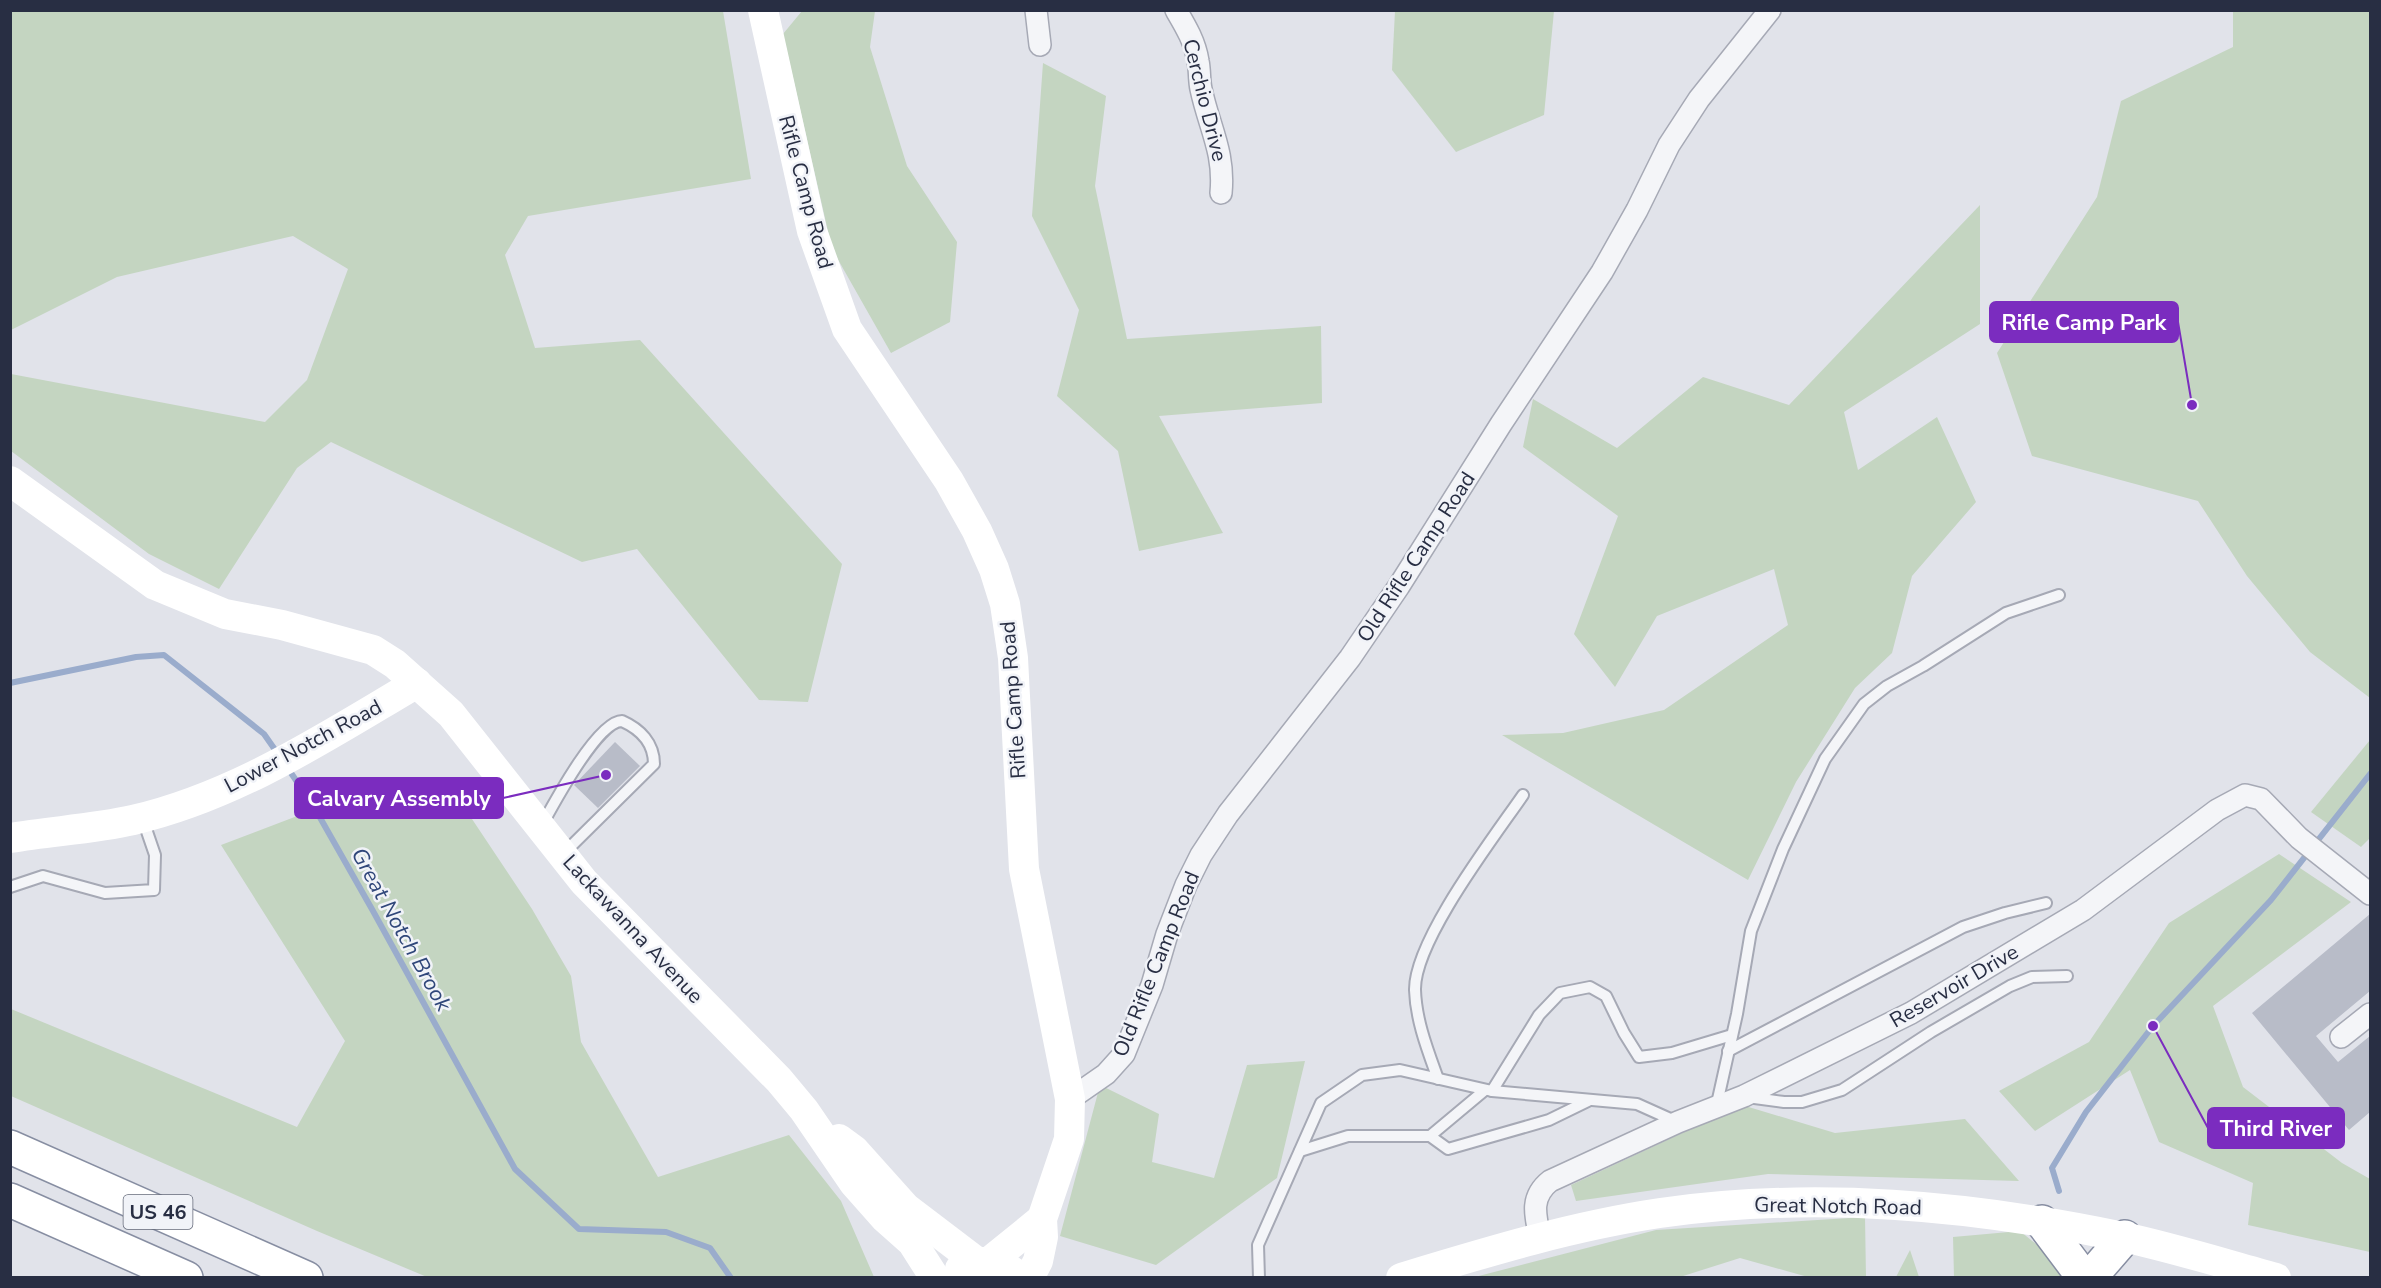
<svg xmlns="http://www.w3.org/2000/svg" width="2381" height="1288" viewBox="0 0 2381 1288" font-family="'Nunito Sans',sans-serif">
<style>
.green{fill:#c4d5c1}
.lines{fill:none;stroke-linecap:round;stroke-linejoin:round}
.stream{stroke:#9aaccc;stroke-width:6}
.building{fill:#b8bcc8}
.lane-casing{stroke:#a6a9b5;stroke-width:14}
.street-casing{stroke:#a6a9b5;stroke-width:24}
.highway-casing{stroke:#878ea2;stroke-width:36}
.lane{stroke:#f4f5f8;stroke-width:10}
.street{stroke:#f4f5f8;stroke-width:21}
.secondary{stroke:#fff;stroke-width:30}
.highway{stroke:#fff;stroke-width:33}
.labels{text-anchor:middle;stroke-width:5;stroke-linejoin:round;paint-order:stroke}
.shield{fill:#f1f3f8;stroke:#646979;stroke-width:1.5}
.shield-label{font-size:20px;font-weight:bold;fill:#282e43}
.street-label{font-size:21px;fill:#282e43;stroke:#f1f3f8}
.water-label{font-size:22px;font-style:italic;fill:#30477a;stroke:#f1f3f8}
.leader{fill:none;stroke:#7b2cbf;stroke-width:2}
.callout-dot{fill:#7b2cbf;stroke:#f1f3f8;stroke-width:2}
.callout{fill:#7b2cbf;stroke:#7b2cbf;stroke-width:2}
.callout-label{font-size:22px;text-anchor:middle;font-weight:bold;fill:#fff}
</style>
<rect width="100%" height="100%" fill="#e1e3ea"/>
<g class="green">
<polygon points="11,10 723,11 751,179 528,216 505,255 535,348 640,340 842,564 808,702 759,700 637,549 582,562 331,442 297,468 219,589 149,554 11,451 11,374 265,422 307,380 348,269 293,236 117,277 11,330"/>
<polygon points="802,11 875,11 870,47 907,166 957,242 950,322 891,353 832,249 783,34"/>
<polygon points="1395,11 1554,11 1544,115 1456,152 1392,70"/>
<polygon points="2233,11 2370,11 2370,698 2310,652 2247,576 2198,501 2032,456 1997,353 2097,197 2121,101 2233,47"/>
<polygon points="1043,63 1106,96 1095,186 1127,339 1321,326 1322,403 1159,416 1223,533 1139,551 1118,451 1057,396 1079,310 1032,216"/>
<polygon points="1980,205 1980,324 1844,412 1858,470 1937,417 1976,502 1912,576 1892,653 1855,688 1796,782 1748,880 1502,735 1563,733 1664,710 1788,625 1774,569 1657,616 1615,687 1574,634 1618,516 1523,447 1533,399 1617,448 1703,377 1789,405"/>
<polygon points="2370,740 2370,838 2361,847 2311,812"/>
<polygon points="381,784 470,816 532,909 571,976 581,1042 658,1177 789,1135 841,1201 874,1277 427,1277 317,1231 11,1096 11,1009 297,1127 345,1041 221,845"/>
<polygon points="2279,854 2351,902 2213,1006 2243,1087 2342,1163 2370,1179 2370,1252 2248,1225 2253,1183 2159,1142 2130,1070 2035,1131 1999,1091 2089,1042 2169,923"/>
<polygon points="1305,1061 1277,1178 1156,1265 1060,1236 1100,1085 1159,1114 1152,1162 1214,1178 1247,1065"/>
<polygon points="1742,1105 1835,1133 1965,1119 2019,1181 1768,1174 1576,1201 1571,1185"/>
<polygon points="1865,1217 1866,1277 1808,1277 1740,1258 1680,1277 1471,1278 1656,1230"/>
<polygon points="2020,1231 2063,1266 2063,1277 1954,1277 1953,1237"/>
<polygon points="1910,1250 1919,1277 1896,1277"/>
</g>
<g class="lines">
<g class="stream">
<polyline points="10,683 136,657 164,655 264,734 278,754"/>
<polyline points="287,767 314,807 373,911 515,1169 579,1229 666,1232 710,1248 731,1278"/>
<polyline points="2059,1191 2052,1168 2086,1112 2153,1026 2271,900 2370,774"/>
</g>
</g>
<g class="building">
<polygon points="615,742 640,766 598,808 574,785"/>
<polygon points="2370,914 2370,991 2316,1036 2338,1062 2370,1036 2370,1112 2349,1130 2252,1013"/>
</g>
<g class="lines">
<g class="lane-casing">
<g id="lane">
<path d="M 542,825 C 554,803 598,721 622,721 C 640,729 654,743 654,764 L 563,854"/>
<polyline points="10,887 43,876 105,893 154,890 155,855 143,820"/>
<polyline points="1728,1051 1963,927 2005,913 2046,903"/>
<path d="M 1438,1079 C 1428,1051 1416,1021 1415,990 C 1414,941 1494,837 1523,795"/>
<polyline points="1492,1091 1539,1015 1560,993 1590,987 1606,996 1624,1033 1639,1057 1672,1053 1732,1035"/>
<polyline points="1747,1097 1784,1102 1802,1102 1842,1090 1931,1032 2010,986 2032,977 2067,976"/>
<polyline points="1716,1108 1737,1014 1751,931 1783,849 1825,759 1864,704 1887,686 1923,666 2006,613 2059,595"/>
<polyline points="1430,1136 1485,1090"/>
<polyline points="1300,1151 1348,1136 1430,1136 1448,1149 1549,1120 1588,1101"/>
<polyline points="1259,1278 1258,1245 1321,1103 1362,1075 1400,1070 1492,1091 1637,1104 1677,1122"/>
</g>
</g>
<g class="street-casing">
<g id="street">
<polyline points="1036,10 1040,45"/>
<path d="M 1176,10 C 1186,27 1195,42 1198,61 C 1200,70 1199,80 1201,89 C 1209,127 1225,152 1221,193"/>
<polyline points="2341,1037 2370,1014"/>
<polyline points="1070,1099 1106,1074 1124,1054 1152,985 1167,934 1186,885 1201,855 1228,814 1350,658 1399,586 1501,424 1602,272 1637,210 1669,145 1699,99 1770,10"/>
<path d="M 1540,1237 C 1535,1215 1530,1197 1550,1181 L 1678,1122 L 1744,1096 L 1911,1013 L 2083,910 L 2217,810 L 2245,795 L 2261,799 L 2299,838 L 2370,894"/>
</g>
</g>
<g class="highway-casing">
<g id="highway">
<polyline points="10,1147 306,1278"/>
<polyline points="10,1200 186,1278"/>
<polyline points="2042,1222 2084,1278"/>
<polyline points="2094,1278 2099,1267 2125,1237"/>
</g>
</g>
<use href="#lane" class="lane"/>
<use href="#street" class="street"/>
<g class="secondary">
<polyline points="763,10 812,231 847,329 949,481 977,531 994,569 1005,604 1013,658 1024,869 1070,1099 1069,1139 1042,1219 1043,1237 1038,1261 1029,1278"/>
<polyline points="10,481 155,585 225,614 282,625 373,650 395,664 451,714 584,882 779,1080 804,1110 854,1183 885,1218 912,1242 935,1278"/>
<path d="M 10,838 C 51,831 93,829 133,820 C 237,796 327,736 417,683"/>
<polyline points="839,1139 854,1150 906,1208 977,1262"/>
<polyline points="989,1262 1042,1219"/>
<path d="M 960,1269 C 979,1257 1004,1261 1020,1278"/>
<path d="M 1401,1278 C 1487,1252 1572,1226 1660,1213 C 1815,1191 1970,1205 2123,1237 C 2174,1248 2225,1264 2276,1278"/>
</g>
<use href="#highway" class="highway"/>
</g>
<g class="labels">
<rect class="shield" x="123.5" y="1195" width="69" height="34" rx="4.5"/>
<g class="shield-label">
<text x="158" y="1219">US 46</text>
</g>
<g class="street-label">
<text transform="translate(1205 100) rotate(76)" y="7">Cerchio Drive</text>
<text transform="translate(806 192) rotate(75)" y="7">Rifle Camp Road</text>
<text transform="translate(1416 557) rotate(-57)" y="7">Old Rifle Camp Road</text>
<text transform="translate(1013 700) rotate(-94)" y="7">Rifle Camp Road</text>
<text transform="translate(303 746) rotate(-28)" y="7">Lower Notch Road</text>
<text transform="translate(633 929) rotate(47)" y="7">Lackawanna Avenue</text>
<text transform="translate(1156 964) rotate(-68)" y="7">Old Rifle Camp Road</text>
<text transform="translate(1954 986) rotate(-30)" y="7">Reservoir Drive</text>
<text transform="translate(1838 1206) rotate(1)" y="7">Great Notch Road</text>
</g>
<g class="water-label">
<text transform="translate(402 929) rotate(61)" y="8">Great Notch Brook</text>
</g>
</g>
<path class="leader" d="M2192 405L2178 322M606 775L503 798M2153 1026L2208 1128"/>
<g class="callout-dot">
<circle cx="2192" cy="405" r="6"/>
<circle cx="606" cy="775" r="6"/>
<circle cx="2153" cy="1026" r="6"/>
</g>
<g class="callout">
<rect x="1990" y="302" width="188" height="40" rx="6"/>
<rect x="295" y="778" width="208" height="40" rx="6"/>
<rect x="2208" y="1108" width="136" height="40" rx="6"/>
</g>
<g class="callout-label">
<text x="2084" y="330">Rifle Camp Park</text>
<text x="399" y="806">Calvary Assembly</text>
<text x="2276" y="1136">Third River</text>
</g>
<rect width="2381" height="1288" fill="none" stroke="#282e43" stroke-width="24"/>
</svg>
